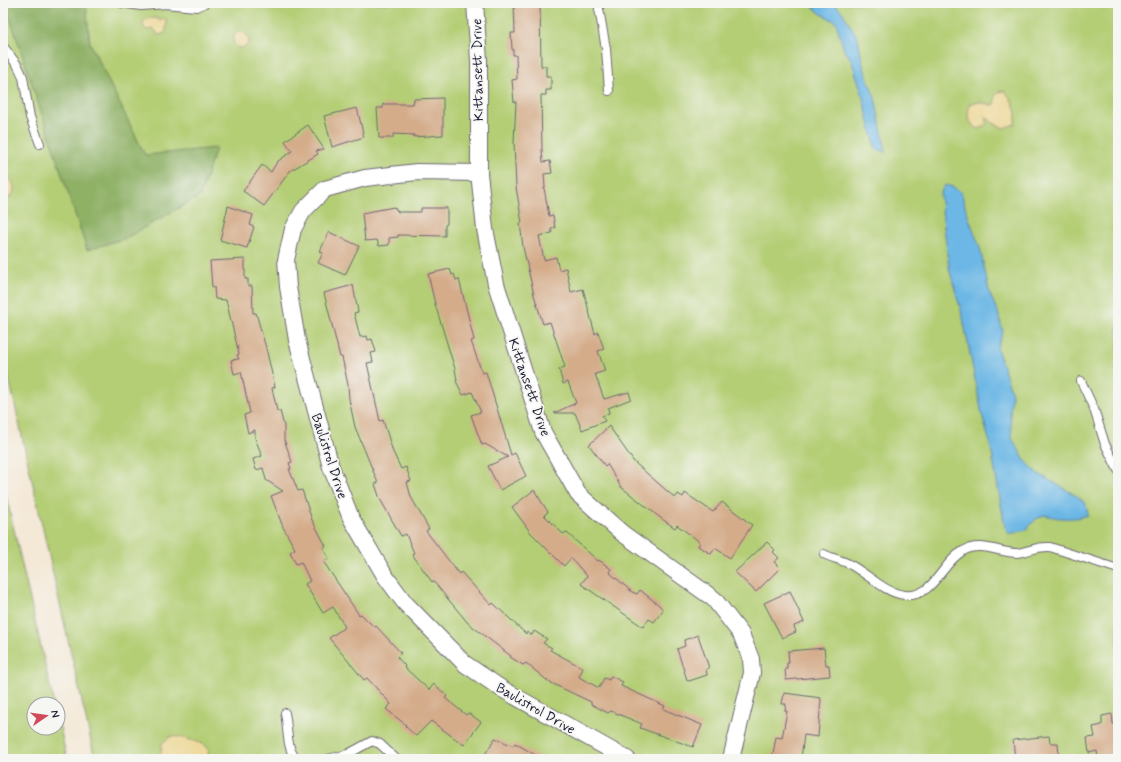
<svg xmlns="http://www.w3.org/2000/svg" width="1121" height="762" viewBox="0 0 1121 762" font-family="Mynerve,sans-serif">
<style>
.green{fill:#b4ce74;stroke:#6b7858}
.forest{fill:#8fb166;stroke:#586a50}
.sand{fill:#eeda9e;stroke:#887e6c}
.water{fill:#6cb7e5;stroke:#476c90}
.building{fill:#d4ac8a}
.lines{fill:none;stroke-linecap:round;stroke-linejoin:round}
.lane-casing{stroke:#6c6771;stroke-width:10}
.street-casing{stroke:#6c6771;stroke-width:18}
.lane{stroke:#fff;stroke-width:8}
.street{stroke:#fff;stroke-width:16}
.labels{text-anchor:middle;stroke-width:3.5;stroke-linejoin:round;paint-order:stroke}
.street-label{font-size:14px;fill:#22223b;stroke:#f6f6f2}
</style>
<rect width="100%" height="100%" fill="#f6f6f2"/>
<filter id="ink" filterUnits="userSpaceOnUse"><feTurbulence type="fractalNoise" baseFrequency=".025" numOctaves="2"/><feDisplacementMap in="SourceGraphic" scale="8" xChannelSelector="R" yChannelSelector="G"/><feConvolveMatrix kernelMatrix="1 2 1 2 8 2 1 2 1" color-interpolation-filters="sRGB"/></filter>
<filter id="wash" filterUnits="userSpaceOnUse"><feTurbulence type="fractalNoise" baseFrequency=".012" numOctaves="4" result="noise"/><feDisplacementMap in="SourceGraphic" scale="16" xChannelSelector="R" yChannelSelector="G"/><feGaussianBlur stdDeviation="0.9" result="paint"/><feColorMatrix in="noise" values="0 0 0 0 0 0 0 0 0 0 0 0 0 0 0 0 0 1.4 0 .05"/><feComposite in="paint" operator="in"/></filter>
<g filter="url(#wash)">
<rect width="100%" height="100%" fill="#f4e8d6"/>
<g class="green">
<polygon points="3,3 1118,3 1118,759 95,759 3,352"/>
<polygon points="3,482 54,704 34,704 34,728 58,728 58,719 67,759 3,759"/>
</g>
<polygon class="forest" points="5,3 86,3 90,43 145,155 216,148 200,196 126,238 87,250"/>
<g class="sand">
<polygon points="156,18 161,21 163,18 167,20 166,31 164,34 158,35 154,29 147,30 143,26 143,22 146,19"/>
<circle cx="241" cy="40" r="8"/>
<path d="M 1001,91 L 1004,91 C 1012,97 1019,114 1015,124 L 1004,128 L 993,123 L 985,116 L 987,124 L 980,129 C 969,127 966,113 970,103 L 979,102 L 992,105 L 994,104 L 996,94 Z"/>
<path d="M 3,173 C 12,179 18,187 11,197 L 3,196 Z"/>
<path d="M 171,736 C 178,736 203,742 207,747 C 210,751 207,755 209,759 L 160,759 L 162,743 Z"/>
</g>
<g class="water">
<polygon points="809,3 833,3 841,10 858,38 863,65 875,98 886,152 876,149 861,90 851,59 844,50 836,22 820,13"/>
<path d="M 945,185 L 953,187 L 961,192 L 967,213 L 980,248 L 990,295 L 998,312 L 1003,332 L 997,348 L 1012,394 L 1010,413 L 1012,438 L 1024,459 L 1037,473 L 1077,496 L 1086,504 L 1088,515 C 1072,520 1061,519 1044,515 L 1036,519 L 1026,530 L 1009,534 L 1005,527 L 990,443 L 982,415 L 963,318 L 949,268 L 940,194 Z"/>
</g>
<g id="blocks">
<g class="building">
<polygon points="514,3 540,3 541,66 546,66 546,76 551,76 551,90 546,90 546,95 541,95 542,150 543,162 550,161 552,173 544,174 545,188 544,188 549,216 553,215 555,228 551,229 552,233 539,236 544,260 556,257 559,270 566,268 571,292 583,289 595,334 598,332 604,349 598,351 605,371 595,374 604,399 629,392 631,399 608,408 609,413 602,416 605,421 582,430 575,413 554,413 576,403 568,382 563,384 559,369 565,367 550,322 543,324 534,295 523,247 520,223 522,223 516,187 514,142 516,102 514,102 512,80 517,79 516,55 513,55 513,49 512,49 511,33 515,33"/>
<polygon points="443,98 443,135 414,137 414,135 393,134 393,138 379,138 377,108 383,108 383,104 413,104 414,99"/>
<polygon points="357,108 364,137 332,147 324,116"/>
<polygon points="308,125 324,149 316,151 318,154 290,171 264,206 243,191 262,165 271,172 277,162 292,151 285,141"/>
<polygon points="228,206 253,215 250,225 254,227 247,248 220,240"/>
<polygon points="394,207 398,212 421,212 421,208 447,208 447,224 445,225 445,236 398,235 398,237 389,238 389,245 379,246 377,240 365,241 362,213"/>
<polygon points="329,232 359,246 345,275 318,263 323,253 320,251"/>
<polygon points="245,259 245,279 248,279 248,286 252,286 253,313 256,313 266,348 275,387 272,388 277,411 280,411 284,426 284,439 292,462 289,463 291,469 289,469 298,491 302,490 312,520 326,546 323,547 329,559 323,561 359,615 361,614 374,627 376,626 401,653 397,657 405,666 404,667 429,690 434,684 447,696 445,698 466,715 468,713 481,722 464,745 431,721 416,736 405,726 406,725 386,709 391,704 367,678 364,680 329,638 345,627 333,607 323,613 305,584 310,581 301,562 296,564 290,552 295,549 283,527 271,496 283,491 266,480 263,468 256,470 253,459 262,456 255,438 255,430 248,433 244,415 250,413 241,372 234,374 231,360 239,359 237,355 239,354 226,300 215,299 214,287 212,287 210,261"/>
<polygon points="450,269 452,275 454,274 456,280 459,279 474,340 471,341 482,373 486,372 511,455 515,453 526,476 500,490 488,466 508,457 485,444 482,445 471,415 481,412 472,392 463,395 456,381 457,380 455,369 435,304 428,274"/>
<polygon points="353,285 358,312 354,313 360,337 367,336 368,340 372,339 376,352 371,353 373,362 367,363 380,421 383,420 393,452 401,469 406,467 411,481 407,482 411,497 429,529 426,531 459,574 461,572 491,605 493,603 526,634 527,632 532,635 534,631 547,639 543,643 552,648 550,650 583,668 579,677 599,688 604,678 609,680 611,676 623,682 621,686 665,706 663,709 702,725 693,747 640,728 642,724 611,711 608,713 591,704 591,702 549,682 526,663 523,665 510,657 511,656 468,623 433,581 432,582 412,554 414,553 406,534 401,536 380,499 375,484 378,483 355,427 349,399 348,385 342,357 340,357 324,293"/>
<polygon points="609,426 634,462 675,498 678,494 683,497 685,493 713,512 722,502 752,525 730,558 715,548 711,554 698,546 700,542 677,525 675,528 662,519 621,487 607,464 605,466 589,445"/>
<polygon points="534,490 548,512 544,515 563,534 566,532 598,561 599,560 611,569 609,572 632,592 637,594 640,590 659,605 663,610 654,622 649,619 643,627 581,584 587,576 571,558 564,566 531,533 512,507"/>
<polygon points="767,542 775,550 773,552 779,558 774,562 780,568 756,592 735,572"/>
<polygon points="790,591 804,622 794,626 796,632 782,638 764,603"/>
<polygon points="698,635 709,668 706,669 707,675 689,681 687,680 677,649 685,646 684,640"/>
<polygon points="824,648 826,665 829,665 830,676 786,680 785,669 787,669 787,663 789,663 788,651"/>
<polygon points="784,693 821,698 818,737 804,735 801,759 772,759 776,737 782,738 787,711 785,711 786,704 782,704"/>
<polygon points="1112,714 1113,724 1118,723 1117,759 1098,759 1097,751 1089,753 1087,738 1095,737 1093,727 1102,725 1102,716"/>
<polygon points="1049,736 1050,743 1058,743 1059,758 1015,759 1013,740"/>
<polygon points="495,738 513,746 515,743 542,759 482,759"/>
</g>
</g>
</g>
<g filter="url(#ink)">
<use href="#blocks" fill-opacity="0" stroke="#6c6771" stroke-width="1"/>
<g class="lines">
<g class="lane-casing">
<g id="lane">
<polyline points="121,3 141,6 165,4 196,7 205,3"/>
<polyline points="598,3 606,49 609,91"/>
<polyline points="3,46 18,66 23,77 30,117 40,144"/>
<polyline points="1081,381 1094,409 1105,444 1118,470"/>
<path d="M 824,554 C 831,558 839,559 847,563 C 866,572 884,593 905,595 C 934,598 941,563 963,551 C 980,541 1000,553 1017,553 C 1029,552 1034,546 1050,547 L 1118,569"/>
<path d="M 285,713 C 288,726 286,751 297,759"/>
<polyline points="328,759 348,754 372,741 380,744 396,759"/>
</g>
</g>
<g class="street-casing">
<g id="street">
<polyline points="475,3 479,61 479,173 485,229 496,284 543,432 578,494 622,533 714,599 741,634 751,659 752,673 731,759"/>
<polyline points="479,173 417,172 365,178 325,189 303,211 293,229 286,260 288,287 297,340 331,467 351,518 385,576 405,603 465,664 502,689 627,759"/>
</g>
</g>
<use href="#lane" class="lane"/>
<use href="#street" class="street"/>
</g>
</g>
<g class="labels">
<g class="street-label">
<text transform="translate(477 70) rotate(-91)" y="5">Kittansett Drive</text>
<text transform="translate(530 387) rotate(71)" y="5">Kittansett Drive</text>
<text transform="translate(330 456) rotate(72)" y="5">Baulistrol Drive</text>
<text transform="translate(536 708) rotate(30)" y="5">Baulistrol Drive</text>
</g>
</g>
<rect width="1121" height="762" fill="none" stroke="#f6f6f2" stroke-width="16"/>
<g transform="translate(46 716) rotate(77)"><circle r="19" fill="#f6f6f2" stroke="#a1a1a9"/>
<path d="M0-3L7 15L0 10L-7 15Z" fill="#d1495b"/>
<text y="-6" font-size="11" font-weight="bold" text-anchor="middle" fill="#22223b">N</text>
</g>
</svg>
